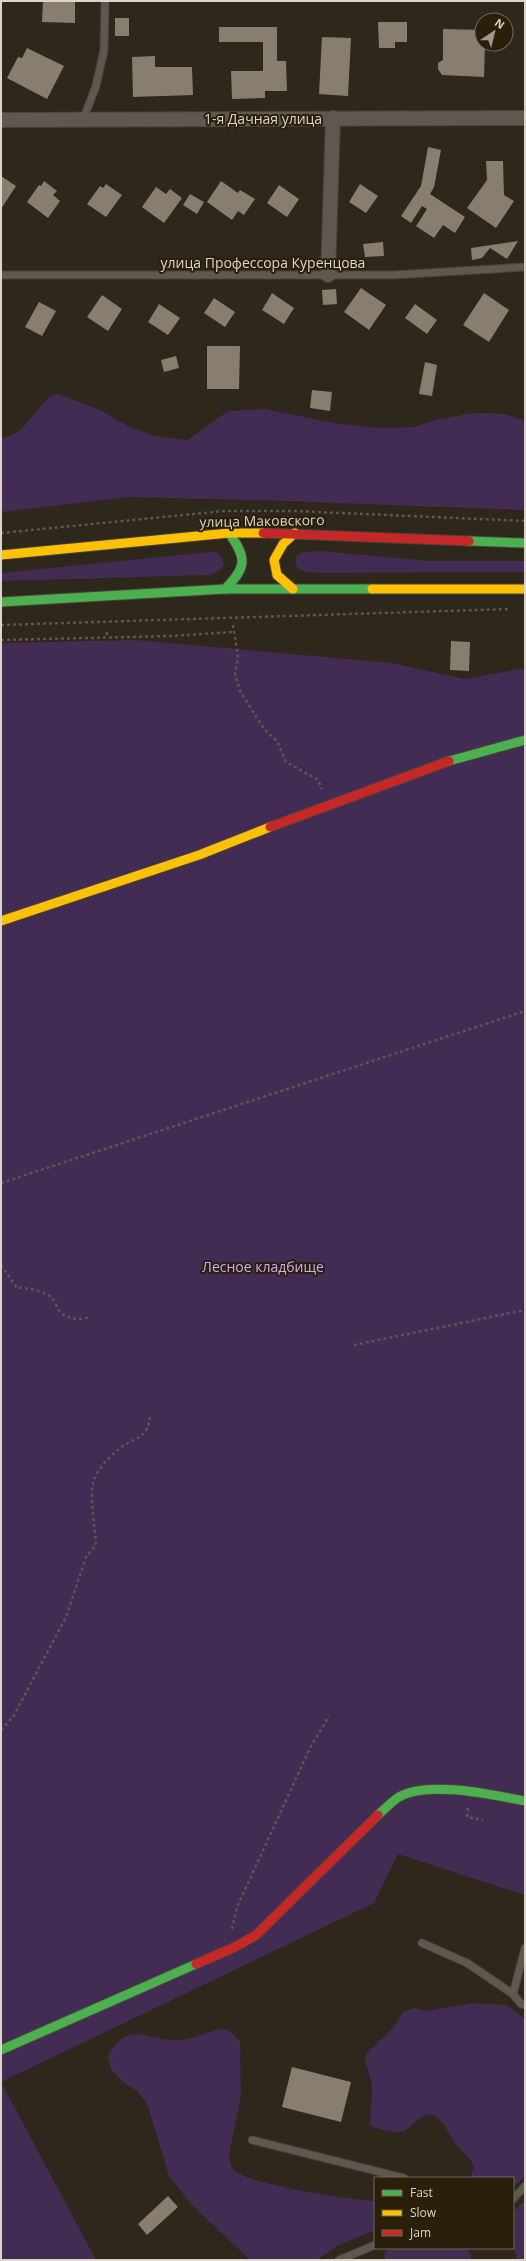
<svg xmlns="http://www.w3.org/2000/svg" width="526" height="2261" viewBox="0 0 526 2261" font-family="'Open Sans',sans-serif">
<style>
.green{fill:#422c53}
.building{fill:#877e6d}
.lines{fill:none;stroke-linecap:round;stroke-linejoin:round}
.lane-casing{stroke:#49433a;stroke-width:9}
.street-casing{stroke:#49433a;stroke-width:16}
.fast-casing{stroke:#49433a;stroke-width:11}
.slow-casing{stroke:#49433a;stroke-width:11}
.jam-casing{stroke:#49433a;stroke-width:11}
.path{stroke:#5b574f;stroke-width:2.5;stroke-dasharray:3 3;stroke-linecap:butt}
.lane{stroke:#5e5950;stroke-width:7}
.street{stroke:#5e5950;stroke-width:14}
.fast{stroke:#4caf50;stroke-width:9}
.slow{stroke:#ffc107;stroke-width:9}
.jam{stroke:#c62828;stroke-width:9}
.labels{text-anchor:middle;stroke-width:4;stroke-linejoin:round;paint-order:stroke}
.street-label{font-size:14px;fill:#dcd5c9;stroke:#2a1f0b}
.park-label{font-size:14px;fill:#d2acfb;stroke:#2a1f0b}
</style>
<rect width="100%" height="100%" fill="#2d271c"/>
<g class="green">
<path d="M 58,394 L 100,410 L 126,425 L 154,436 L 188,440 L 228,411 L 265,409 L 334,423 L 378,428 L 414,427 L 436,420 L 473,413 L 505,414 L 525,421 L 525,510 L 259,500 L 130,497 L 1,512 L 1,438 C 30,436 33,401 58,394 Z"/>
<path d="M 319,551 L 430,561 L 525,561 L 525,572 L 319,573 C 306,572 292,572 296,556 L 302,552 Z"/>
<path d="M 210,552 C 220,552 222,556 224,566 L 215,573 L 208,575 L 1,581 L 1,573 Z"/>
<polygon points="135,640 392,663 464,679 525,668 525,1895 398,1854 374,1903 1,2082 96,2260 1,2260 1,643"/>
<path d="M 471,2003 L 507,2005 L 525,2019 L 525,2177 L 513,2188 L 513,2178 L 470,2178 L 474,2167 C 470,2156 462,2153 455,2143 C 450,2136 445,2124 438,2118 C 426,2107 413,2127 403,2131 C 395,2134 377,2129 370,2125 L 372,2085 L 365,2060 L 367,2053 L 394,2027 L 404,2011 L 414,2008 L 427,2011 Z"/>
<path d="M 219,2029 L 229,2030 L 240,2042 L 241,2096 L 229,2154 C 230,2160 230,2167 235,2171 C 252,2185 350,2199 375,2201 L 375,2230 L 337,2246 L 317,2260 L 250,2260 L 192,2205 L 169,2176 L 147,2103 L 137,2091 L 123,2082 L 111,2069 L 108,2056 C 130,2018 146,2041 177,2040 C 190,2040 206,2033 219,2029 Z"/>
<path d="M 525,2201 L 525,2260 L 517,2260 C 515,2247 508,2226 514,2212 C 516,2208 521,2204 525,2201 Z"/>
<polygon points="388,2248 468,2248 472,2260 385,2260 384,2254"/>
</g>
<g class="building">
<polygon points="43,1 75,1 75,23 42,22"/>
<rect x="115" y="18" width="14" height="18"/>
<polygon points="378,22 407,22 407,42 395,42 395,48 379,48"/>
<polygon points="219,27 277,27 277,61 286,61 287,91 265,91 265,98 232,99 231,71 263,71 263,42 219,42"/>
<polygon points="443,29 482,30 482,44 485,44 484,77 442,75 438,69 438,63 443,60"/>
<polygon points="322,37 351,38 348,96 319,94"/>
<polygon points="27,48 64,66 47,99 7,78 18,57 22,58"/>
<polygon points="155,56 155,67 192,67 193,95 133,97 132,57"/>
<polygon points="428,147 441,150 434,187 430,194 465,217 455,233 443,225 434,238 416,226 427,209 422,206 411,223 401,216 421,186"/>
<polygon points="486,161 503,161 504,195 514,201 496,228 467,208 487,180"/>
<polygon points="1,176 16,186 1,209"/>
<polygon points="44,181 57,191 53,195 60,201 48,218 27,202 39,185 41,186"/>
<polygon points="221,181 238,193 240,190 255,199 244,215 238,211 232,220 207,202"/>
<polygon points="106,184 122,195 106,217 87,204 100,186 103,188"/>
<polygon points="360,184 378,196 366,213 349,202"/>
<polygon points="279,185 299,199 287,217 267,203"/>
<polygon points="156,187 166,194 170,189 182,198 164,223 142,207"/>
<polygon points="190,194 204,202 197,214 183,205"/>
<polygon points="518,241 507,259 490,248 482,258 472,260 471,248"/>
<polygon points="383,242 384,256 365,257 363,244"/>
<polygon points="361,288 386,305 369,330 344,312"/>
<polygon points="336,289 337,304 323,305 322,290"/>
<polygon points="272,293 294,308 284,324 262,310"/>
<polygon points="484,293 509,310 489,342 463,325"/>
<polygon points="102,295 122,309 108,331 87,317"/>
<polygon points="214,298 235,312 225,327 204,313"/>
<polygon points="39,302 56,311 42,336 25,327"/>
<polygon points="159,304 180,318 168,335 148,322"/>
<polygon points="415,304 437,320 427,334 405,318"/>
<polygon points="207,346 240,346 239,389 207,389"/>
<polygon points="176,356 179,368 164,372 161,360"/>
<polygon points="425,362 437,365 432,396 419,394"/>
<polygon points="312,390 332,392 330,411 310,408"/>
<polygon points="451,641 470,642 469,671 450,670"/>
<polygon points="292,2067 351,2082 341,2122 282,2107"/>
<polygon points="168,2196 178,2207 147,2235 138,2224"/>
</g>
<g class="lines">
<g class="lane-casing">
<g id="lane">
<polyline points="83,120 96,86 104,50 105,1"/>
<polyline points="1,275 393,275 525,267"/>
<polyline points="422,1943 467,1963 513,1994"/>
<polyline points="525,1948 513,1994 521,2004 525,2005"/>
<polyline points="252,2140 404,2178"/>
<polyline points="513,2199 525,2186"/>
<polyline points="339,2260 375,2245"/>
</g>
</g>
<g class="street-casing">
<g id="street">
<polyline points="1,120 525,118"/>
<polyline points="328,275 333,118"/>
</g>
</g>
<g class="fast-casing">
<g id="fast">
<polyline points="469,541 525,543"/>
<path d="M 225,589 C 247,567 247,558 229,533"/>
<polyline points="1,602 225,589 372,589"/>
<polyline points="449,761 525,740"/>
<path d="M 378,1815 C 384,1810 391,1802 399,1797 C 428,1780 493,1795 525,1801"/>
<polyline points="1,2050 196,1964"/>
</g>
</g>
<g class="slow-casing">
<g id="slow">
<polyline points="1,555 229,533 263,533"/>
<polyline points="293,589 277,575 274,560 283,544 295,533"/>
<polyline points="372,589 525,589"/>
<polyline points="1,921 199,855 270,827"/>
</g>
</g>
<g class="jam-casing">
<g id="jam">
<polyline points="263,533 469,541"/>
<polyline points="270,827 449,761"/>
<polyline points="196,1964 235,1947 256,1935 378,1815"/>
</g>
</g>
<g class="path">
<polyline points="1,533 224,511 295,511 525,521"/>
<polyline points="1,625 509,609"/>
<polyline points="233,625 238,656 235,674 240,691 264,729 277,741 286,762 318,780 322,789"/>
<polyline points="107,632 107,637"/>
<polyline points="1,640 171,636 233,632"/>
<polyline points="1,1183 525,1011"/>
<path d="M 1,1265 L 17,1288 C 26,1287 45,1291 52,1298 C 55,1302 57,1308 60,1312 C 68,1319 80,1321 89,1317"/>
<polyline points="354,1345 525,1310"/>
<path d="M 1,1730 L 13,1717 L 66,1617 L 86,1557 L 96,1545 C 95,1530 90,1496 93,1484 C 95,1470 113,1453 123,1446 C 139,1436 147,1438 150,1417"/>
<polyline points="468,1808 467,1817 483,1820"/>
<polyline points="232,1929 237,1907 310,1748 329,1716"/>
</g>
<use href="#lane" class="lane"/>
<use href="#street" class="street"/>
<use href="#fast" class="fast"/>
<use href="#slow" class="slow"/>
<use href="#jam" class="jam"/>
</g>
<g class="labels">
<g class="street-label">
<text x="263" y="124">1-я Дачная улица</text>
<text x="263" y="268">улица Профессора Куренцова</text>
<text transform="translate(262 521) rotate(-1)" y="5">улица Маковского</text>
</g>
<g class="park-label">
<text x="263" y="1272">Лесное кладбище</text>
</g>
</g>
<rect width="526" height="2261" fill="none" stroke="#dcd5c9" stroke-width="4"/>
<rect x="374" y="2177" width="140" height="72" fill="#2a1f0b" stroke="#716857"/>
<rect x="382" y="2190" width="20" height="6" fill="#4caf50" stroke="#716857"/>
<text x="410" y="2197" font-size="12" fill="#dcd5c9">Fast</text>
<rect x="382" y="2210" width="20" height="6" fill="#ffc107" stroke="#716857"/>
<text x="410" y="2217" font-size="12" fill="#dcd5c9">Slow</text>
<rect x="382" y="2230" width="20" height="6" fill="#c62828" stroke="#716857"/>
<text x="410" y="2237" font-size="12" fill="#dcd5c9">Jam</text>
<g transform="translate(494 32) rotate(35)"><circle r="19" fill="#2a1f0b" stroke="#716857"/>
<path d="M0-3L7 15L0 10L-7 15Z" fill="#9f988c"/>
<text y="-6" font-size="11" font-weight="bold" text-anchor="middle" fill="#dcd5c9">N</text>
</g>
</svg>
